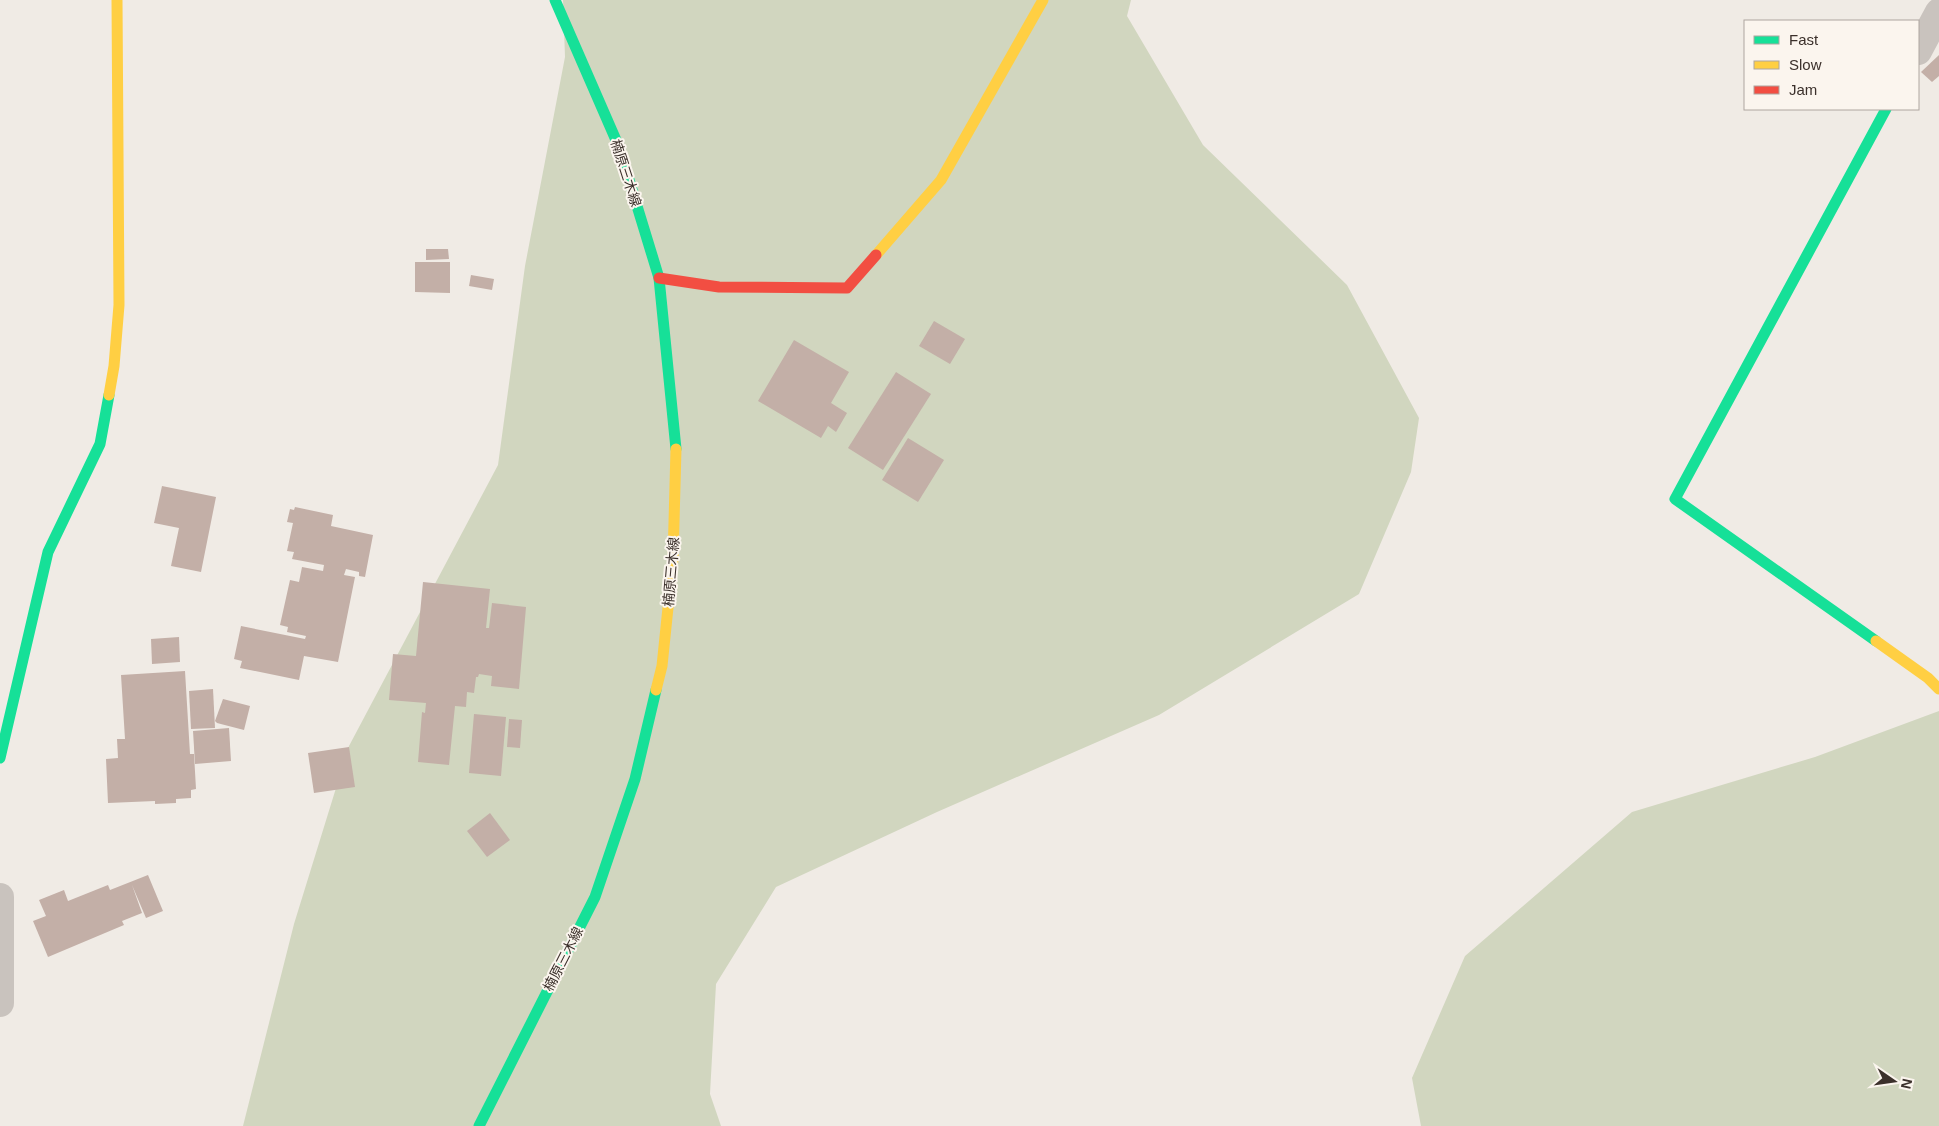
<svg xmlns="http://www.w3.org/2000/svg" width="1939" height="1126" viewBox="0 0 1939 1126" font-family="Arial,'Noto Sans JP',sans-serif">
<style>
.green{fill:#d1d6bf}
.building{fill:#c3afa7}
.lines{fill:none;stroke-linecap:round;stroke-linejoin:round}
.street{stroke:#c9c3be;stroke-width:28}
.fast{stroke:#16e098;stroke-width:11}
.slow{stroke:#ffcf43;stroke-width:11}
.jam{stroke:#f24e42;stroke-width:11}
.labels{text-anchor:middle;stroke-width:4;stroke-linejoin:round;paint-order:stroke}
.street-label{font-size:14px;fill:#3b302b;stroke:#fbf5ee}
</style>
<rect width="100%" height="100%" fill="#f0ebe5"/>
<g class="green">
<polygon points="563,0 1131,0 1127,16 1203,145 1347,285 1419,418 1411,472 1359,594 1159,715 937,812 776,887 716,984 710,1094 721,1126 243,1126 294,924 349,746 498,465 525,266 565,57"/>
<polygon points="1939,711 1939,1126 1421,1126 1412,1078 1465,956 1632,812 1815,757"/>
</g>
<g class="building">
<polygon points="1939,55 1939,76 1932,82 1921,72"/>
<polygon points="426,249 448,249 449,259 426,260"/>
<polygon points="415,262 450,262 450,293 415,292"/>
<polygon points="471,275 494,279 492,290 469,286"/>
<polygon points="934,321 965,339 950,364 919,346"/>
<polygon points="794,340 849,372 831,403 847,413 836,432 828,426 821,438 758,401"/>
<polygon points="896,372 931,394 883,470 848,448"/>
<polygon points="908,438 944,460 918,502 882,480"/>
<polygon points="162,486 216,497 201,572 171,566 179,528 154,523"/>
<polygon points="295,507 333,515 331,526 373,535 365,577 359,576 359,572 346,569 344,575 355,577 338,662 304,656 299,680 240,668 242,661 234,659 241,626 305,639 306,636 287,632 288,627 280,625 290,580 299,582 302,567 323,571 324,565 292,559 294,552 287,551 293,523 287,522 290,509 294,510"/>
<polygon points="423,582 490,589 486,628 489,628 492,603 526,607 519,689 491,686 492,676 479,674 478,677 476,677 474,693 467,692 466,707 455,706 449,765 418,762 422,712 425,713 426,703 389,700 393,654 416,656"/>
<polygon points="179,637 180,662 152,664 151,639"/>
<polygon points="185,671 190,754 194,754 196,789 191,790 191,798 176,799 176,803 155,804 155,801 108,803 106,759 118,758 117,739 125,739 121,675"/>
<polygon points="213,689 215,728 191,729 189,691"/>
<polygon points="223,699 250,706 244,730 217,723 215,721"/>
<polygon points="474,714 506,717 501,776 469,773"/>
<polygon points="509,719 522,720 520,748 507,747"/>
<polygon points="229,728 231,761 195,764 193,731"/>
<polygon points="349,747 355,787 314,793 308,753"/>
<polygon points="490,813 510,840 487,857 467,831"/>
<polygon points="148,875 163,911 146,918 132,885 142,913 122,921 124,925 48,957 33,921 46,916 39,900 64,890 68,901 108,885 110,890"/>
</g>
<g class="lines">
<g class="street">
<polyline points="1918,51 1939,12"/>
<polyline points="0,897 0,1003"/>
</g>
<g class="fast">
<polyline points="555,0 619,147 659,278 676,449"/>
<polyline points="1876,641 1675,499 1886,109"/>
<polyline points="0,758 48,552 100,444 109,395"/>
<polyline points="479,1126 595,897 635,779 656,690"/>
</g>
<g class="slow">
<polyline points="876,255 941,180 1043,0"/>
<polyline points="109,395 114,366 119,305 117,0"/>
<polyline points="1876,641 1928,678 1939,689"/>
<polyline points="656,690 662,666 673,559 676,449"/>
</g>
<polyline class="jam" points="659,278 719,287 847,288 876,255"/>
</g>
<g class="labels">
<g class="street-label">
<text transform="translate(626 173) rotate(72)" y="5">楠原三木線</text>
<text transform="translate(671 572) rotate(-85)" y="5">楠原三木線</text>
<text transform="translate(563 959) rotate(-63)" y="5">楠原三木線</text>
</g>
</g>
<rect x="1744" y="20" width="175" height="90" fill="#fbf5ee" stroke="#aea6a0"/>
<rect x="1754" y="36" width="25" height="8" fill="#16e098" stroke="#aea6a0"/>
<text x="1789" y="45" font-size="15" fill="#3b302b">Fast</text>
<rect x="1754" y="61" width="25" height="8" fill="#ffcf43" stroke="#aea6a0"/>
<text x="1789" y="70" font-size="15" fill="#3b302b">Slow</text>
<rect x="1754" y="86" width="25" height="8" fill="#f24e42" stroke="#aea6a0"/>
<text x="1789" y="95" font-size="15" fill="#3b302b">Jam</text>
<g transform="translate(1894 1081) rotate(103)" stroke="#fbf5ee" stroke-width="4" paint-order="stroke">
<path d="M0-4L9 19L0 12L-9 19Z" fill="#3b302b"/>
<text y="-8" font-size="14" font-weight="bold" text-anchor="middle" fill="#3b302b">N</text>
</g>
</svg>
